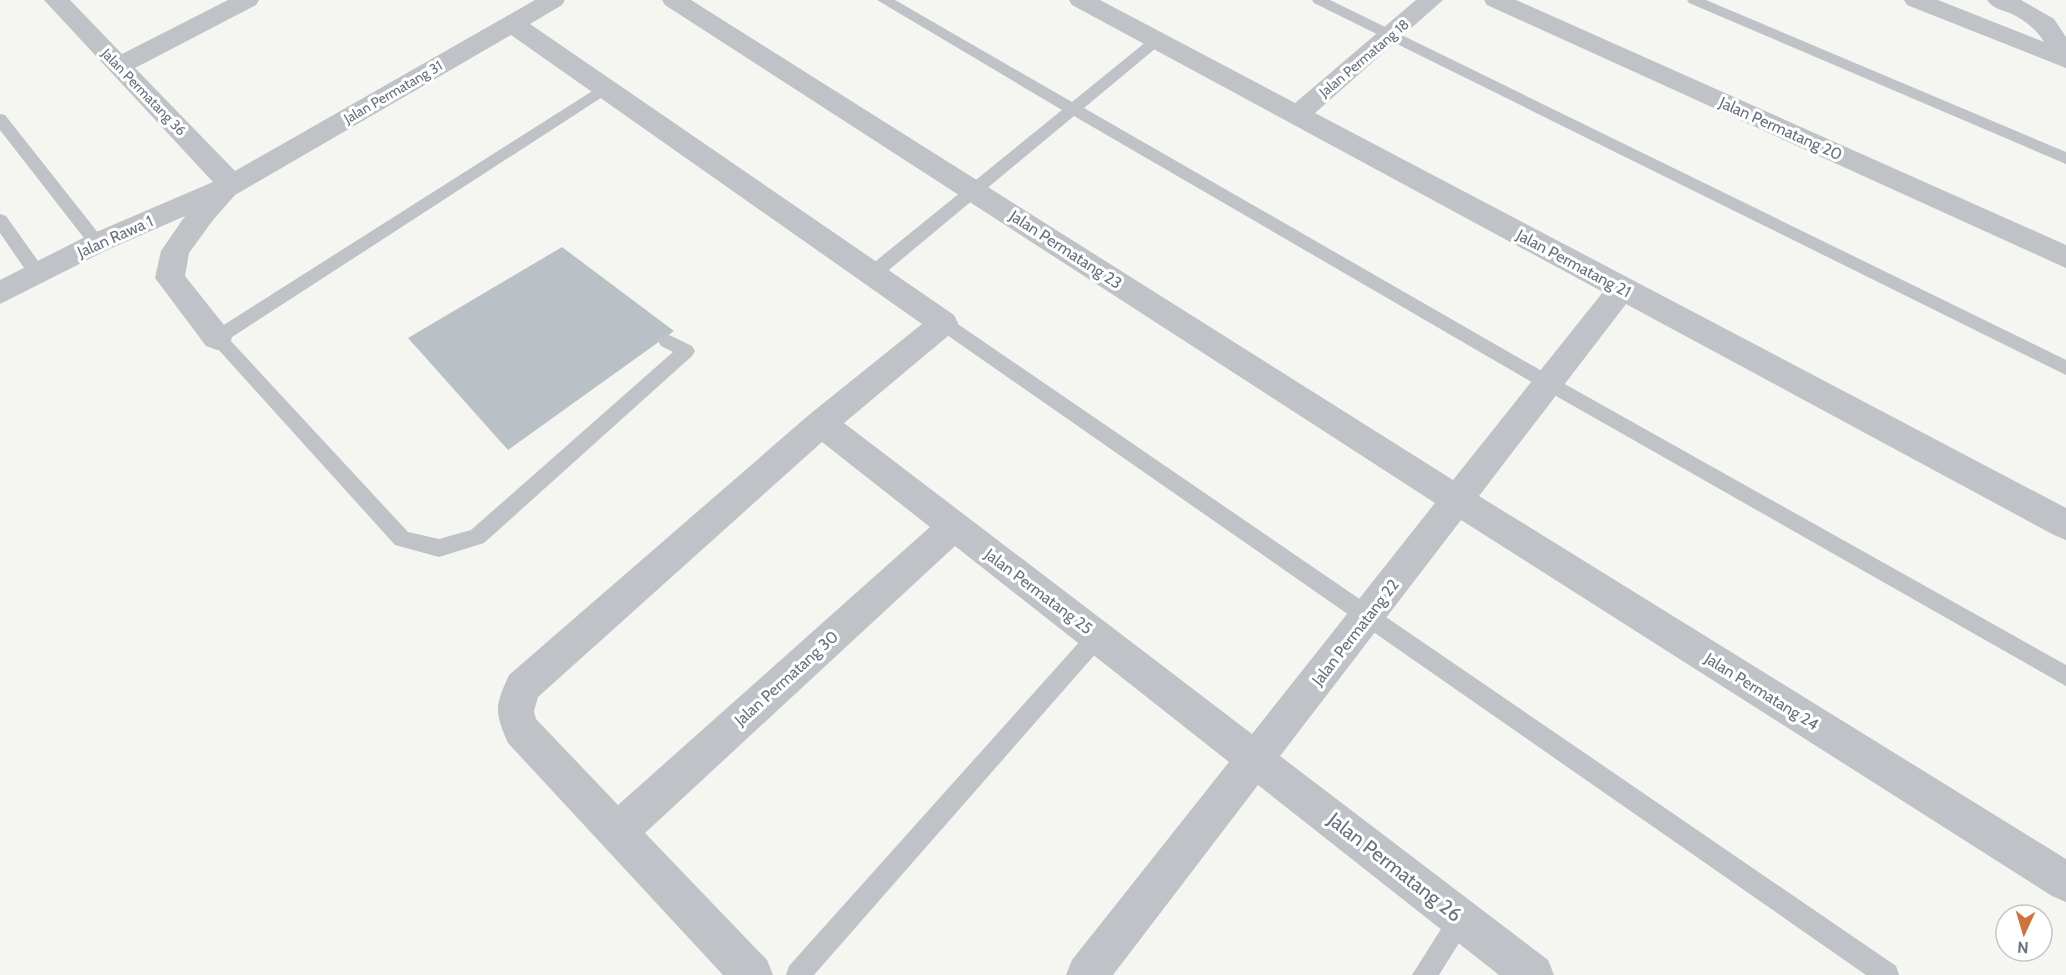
<svg xmlns="http://www.w3.org/2000/svg" width="2066" height="975" viewBox="0 0 2066 975" font-family="Cabin,sans-serif">
<style>
.water{fill:#bac1c6}
.lines{fill:none;stroke-linecap:round;stroke-linejoin:round}
.service{fill:#bfc2c6;fill-rule:evenodd}
.minor{fill:#bfc2c6;fill-rule:evenodd}
.labels{text-anchor:middle;stroke-width:6;stroke-linejoin:round;paint-order:stroke}
.far-street-label{font-size:14px;fill:#687180;stroke:#fff}
.street-label{font-size:16px;fill:#687180;stroke:#fff}
.near-street-label{font-size:20px;fill:#687180;stroke:#fff}
</style>
<rect width="100%" height="100%" fill="#f5f5f2"/>
<polygon class="water" points="562,247 674,331 508,450 408,338"/>
<g class="lines">
<g class="service">
<polygon points="877,0 895,0 1072,102 1152,37 1162,37 1164,40 1162,43 1084,108 1554,378 2066,665 2066,686 1542,388 1074,116 878,279 872,280 866,279 863,274 866,269 1062,110"/>
<polygon points="1312,0 1330,0 2066,360 2066,375 1314,3"/>
<polygon points="1687,0 1706,0 2066,152 2066,164 1689,3"/>
<polygon points="605,83 613,88 610,92 229,339 408,532 439,539 471,530 673,352 661,346 658,341 661,336 667,334 692,346 695,351 692,356 484,543 439,557 395,545 208,338 211,333"/>
<polygon points="0,114 5,115 103,239 105,243 103,247 97,249 91,247 0,130"/>
<polygon points="0,214 6,216 43,268 46,273 43,278 37,279 31,278 0,233"/>
<polygon points="943,316 949,318 1896,966 1899,975 1866,975 937,328 934,323 937,318"/>
<polygon points="1098,626 1105,629 1109,636 1105,643 814,975 786,975 789,966 1091,629"/>
<polygon points="1462,907 1471,910 1474,919 1439,975 1412,975 1453,910"/>
</g>
<g class="minor">
<path d="M 44,0 L 70,0 L 122,54 L 228,0 L 259,0 L 256,5 L 135,68 L 235,171 L 535,0 L 565,0 L 562,5 L 530,24 L 954,315 L 958,323 L 954,331 L 844,423 L 1252,734 L 1435,503 L 665,5 L 662,0 L 691,0 L 1453,480 L 1603,292 L 1072,5 L 1069,0 L 1100,0 L 1295,103 L 1416,0 L 1443,0 L 1315,113 L 2066,508 L 2066,540 L 2054,535 L 1626,304 L 1479,496 L 2066,859 L 2066,902 L 2052,896 L 1461,520 L 1280,756 L 1548,960 L 1554,975 L 1499,975 L 1258,785 L 1113,975 L 1066,975 L 1072,960 L 1229,762 L 955,546 L 645,833 L 767,960 L 773,975 L 723,975 L 508,743 C 494,711 495,706 509,675 L 810,414 L 922,324 L 511,35 L 235,195 L 213,220 L 189,253 L 185,276 L 228,330 L 232,338 L 228,346 L 217,350 L 206,346 L 155,278 L 161,251 L 185,216 L 107,250 L 0,304 L 0,280 L 87,236 L 213,182 ZM 822,442 L 930,527 L 618,805 L 536,719 L 534,711 L 538,697 Z"/>
<polygon points="1484,0 1516,0 2066,245 2066,268 1487,5"/>
<path d="M 1904,0 L 1938,0 L 2044,42 C 2036,29 2026,21 2012,14 C 2003,10 1993,9 1987,0 L 2021,0 L 2054,19 L 2066,37 L 2066,68 L 1907,5 Z"/>
</g>
</g>
<g class="labels">
<g class="far-street-label">
<text transform="translate(1364 58) rotate(-40)" y="5">Jalan Permatang 18</text>
<text transform="translate(144 92) rotate(46)" y="5">Jalan Permatang 36</text>
<text transform="translate(393 92) rotate(-30)" y="5">Jalan Permatang 31</text>
</g>
<g class="street-label">
<text transform="translate(1781 128) rotate(24)" y="6">Jalan Permatang 20</text>
<text transform="translate(115 236) rotate(-24)" y="6">Jalan Rawa 1</text>
<text transform="translate(1066 249) rotate(33)" y="6">Jalan Permatang 23</text>
<text transform="translate(1574 263) rotate(28)" y="6">Jalan Permatang 21</text>
<text transform="translate(1039 591) rotate(37)" y="6">Jalan Permatang 25</text>
<text transform="translate(1355 632) rotate(-52)" y="6">Jalan Permatang 22</text>
<text transform="translate(786 678) rotate(-42)" y="6">Jalan Permatang 30</text>
<text transform="translate(1762 691) rotate(32)" y="6">Jalan Permatang 24</text>
</g>
<g class="near-street-label">
<text transform="translate(1395 867) rotate(38)" y="7">Jalan Permatang 26</text>
</g>
</g>
<g transform="translate(2024 933) rotate(184)"><circle r="28" fill="#ffffff" stroke="#c3c6cc" stroke-width="1.5"/>
<path d="M0-4.5L10 22L0 15L-10 22Z" fill="#ce7339"/>
<text y="-9" font-size="16" font-weight="bold" text-anchor="middle" fill="#687180">N</text>
</g>
</svg>
